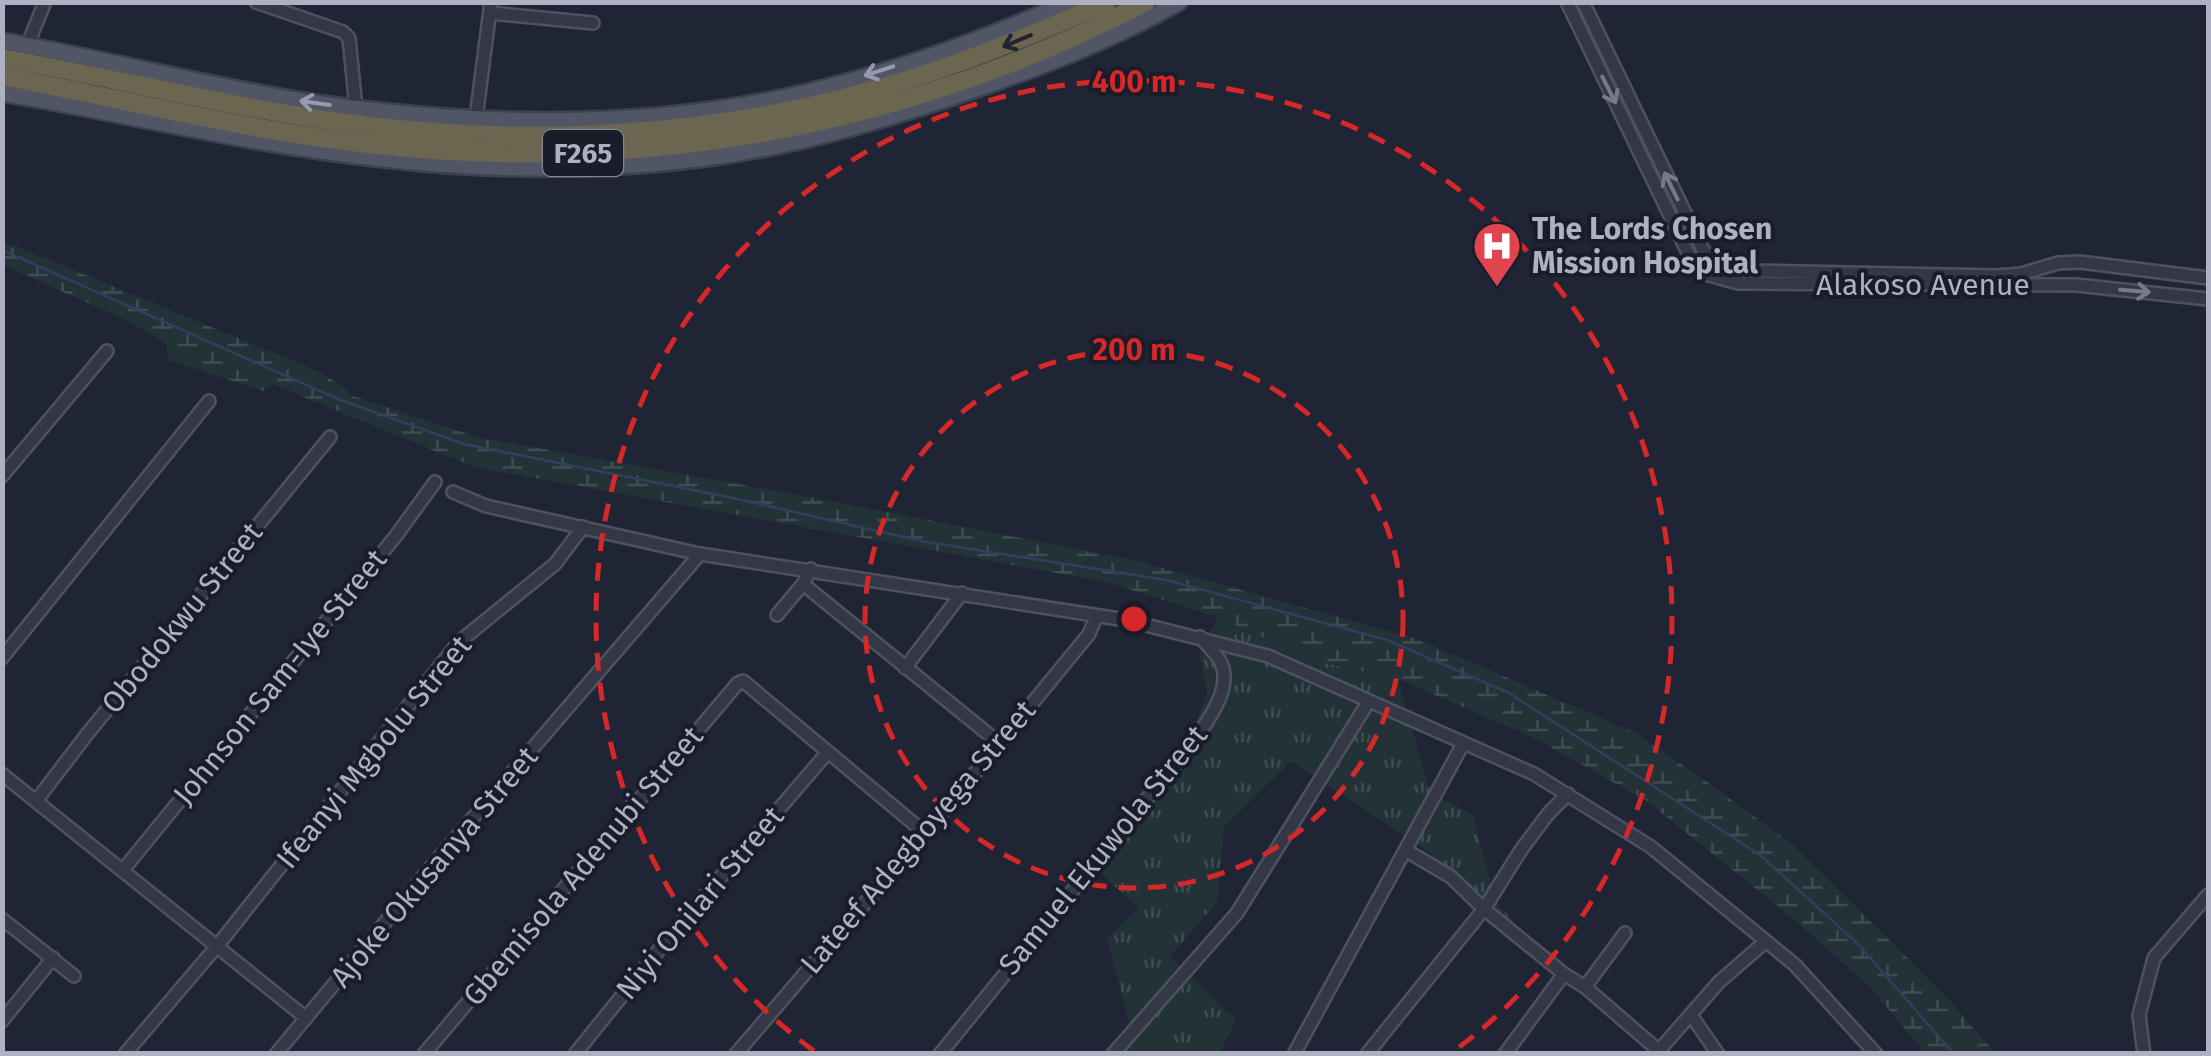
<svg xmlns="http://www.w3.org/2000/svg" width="2211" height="1056" viewBox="0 0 2211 1056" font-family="'Fira Sans',sans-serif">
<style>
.grass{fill:url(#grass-tufts)}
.wetland{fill:url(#wetland-marsh)}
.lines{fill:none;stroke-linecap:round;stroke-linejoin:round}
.stream{stroke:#333d5d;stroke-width:2.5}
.minor-casing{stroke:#4d5261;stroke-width:16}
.major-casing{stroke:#3c4150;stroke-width:20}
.highway-casing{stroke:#3a3f4d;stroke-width:22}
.minor{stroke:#333746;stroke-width:11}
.major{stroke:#515666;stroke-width:15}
.highway{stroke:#6c6650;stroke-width:18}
.oneway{stroke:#21242e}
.oneway2{stroke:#969aac}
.oneway3{stroke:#767a8b}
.ring{fill:none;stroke:#d62828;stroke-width:5;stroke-dasharray:18 12}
.labels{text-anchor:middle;stroke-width:8;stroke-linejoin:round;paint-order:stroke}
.shield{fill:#191d2a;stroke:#818595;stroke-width:2.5}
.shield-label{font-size:28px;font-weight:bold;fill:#adb1c3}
.poi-label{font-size:30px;font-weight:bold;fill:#adb1c3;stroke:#191d2a;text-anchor:start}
.street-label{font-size:30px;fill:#adb1c3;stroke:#191d2a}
.centre{fill:#d62828;stroke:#191d2a;stroke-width:5}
.ring-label{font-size:30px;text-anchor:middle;font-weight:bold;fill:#d62828;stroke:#191d2a;stroke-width:8;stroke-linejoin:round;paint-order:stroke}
</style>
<defs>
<pattern id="grass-tufts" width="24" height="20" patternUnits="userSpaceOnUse" patternTransform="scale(2.5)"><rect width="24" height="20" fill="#223237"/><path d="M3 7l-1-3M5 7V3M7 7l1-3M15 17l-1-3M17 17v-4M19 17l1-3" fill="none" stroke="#3f4d52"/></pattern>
<pattern id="wetland-marsh" width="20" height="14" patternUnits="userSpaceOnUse" patternTransform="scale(2.5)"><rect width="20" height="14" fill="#223237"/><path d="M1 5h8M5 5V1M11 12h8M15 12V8" fill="none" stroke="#3f4d52"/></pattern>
</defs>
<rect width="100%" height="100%" fill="#202535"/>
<polygon class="grass" points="1218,617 1316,661 1398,679 1430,793 1473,815 1495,901 1551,964 1429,852 1291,761 1224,827 1217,902 1170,956 1236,1020 1220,1053 1103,1053 1130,1027 1107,938 1139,908 1086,860 1196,723 1207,694 1199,652"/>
<polygon class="wetland" points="3,241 318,371 347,389 347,394 477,437 805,496 1134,560 1417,639 1636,733 1706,781 1793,845 1945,995 1995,1053 1925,1053 1870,987 1797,922 1647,801 1530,736 1398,679 1316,661 1218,617 1106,582 474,467 272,384 264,391 168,360 166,343 128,321 3,265"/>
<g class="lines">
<polyline class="stream" points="2,250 338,399 464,444 733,498 921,541 1166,580 1387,640 1509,693 1760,855 1858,944 1954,1054"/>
<g class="minor-casing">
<g id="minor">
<polyline points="256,2 343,32 349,38 356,108"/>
<polyline points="1567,2 1691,259 1702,273 1738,283 2076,285 2208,299"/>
<polyline points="1583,2 1703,250 1717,265 1750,271 1995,276 2021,274 2058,263 2080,262 2208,278"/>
<polyline points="491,13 593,23"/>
<polyline points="27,46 45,2"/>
<polyline points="476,118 491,2"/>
<polyline points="2,476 107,351"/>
<polyline points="453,492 486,506 700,554 1126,620 1268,656 1534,774 1651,847 1795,965 1876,1054"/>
<polyline points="811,569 803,584 998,742"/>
<polyline points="777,615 803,584"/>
<polyline points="2,658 209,401"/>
<polyline points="905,668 962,593"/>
<polyline points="2,774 306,1018"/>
<polyline points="36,801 88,733 330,437"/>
<polyline points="1407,851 1451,877 1484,909 1564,974 1585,987 1658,1050"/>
<polyline points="123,870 395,537 435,482"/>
<polyline points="2,919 74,976"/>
<polyline points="1585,987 1625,933"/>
<polyline points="1691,1015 1718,1054"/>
<polyline points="2,1021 53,958"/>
<polyline points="125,1054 218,945 459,642 555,564 583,527"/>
<polyline points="276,1054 446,849 700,554"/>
<polyline points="424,1054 738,683 743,681 925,833"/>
<polyline points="575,1054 671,935 827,753"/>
<polyline points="736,1054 948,806 1089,634 1096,617"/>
<path d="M 940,1054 L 1194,741 C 1207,721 1233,689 1221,663 C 1217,654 1207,645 1200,637"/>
<polyline points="1113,1054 1237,913 1369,701"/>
<polyline points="1294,1054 1463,744"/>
<polyline points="1367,1054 1484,909 1521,850 1548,814 1568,794"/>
<polyline points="1505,1054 1564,974"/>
<polyline points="1656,1054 1719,982 1765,942"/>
<polyline points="2144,1054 2139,1015 2154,958 2208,895"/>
</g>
</g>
<g class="major-casing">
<g id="major">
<path d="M 2,41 C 107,59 210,87 315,103 C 475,126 646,130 804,93 C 894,72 985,39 1069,2"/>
<path d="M 2,93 C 127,114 249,144 375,158 C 484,171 598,172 707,158 C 802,145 895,117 985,86 C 1051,63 1118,37 1179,2"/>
</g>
</g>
<g class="highway-casing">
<g id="highway">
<path d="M 2,58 C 114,78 225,106 338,122 C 491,144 654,140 806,107 C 909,85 1010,46 1107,2"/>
<path d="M 2,76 C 134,101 264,135 398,147 C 659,172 913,123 1146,2"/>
</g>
</g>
<use href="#minor" class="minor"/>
<use href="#major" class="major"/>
<use href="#highway" class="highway"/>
</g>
<defs><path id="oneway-shaft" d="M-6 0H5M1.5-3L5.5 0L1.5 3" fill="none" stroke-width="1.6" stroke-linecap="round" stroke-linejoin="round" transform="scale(2.5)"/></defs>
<use class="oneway" href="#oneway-shaft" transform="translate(1017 41) rotate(157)"/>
<g class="oneway2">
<use href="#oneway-shaft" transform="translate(879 71) rotate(162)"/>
<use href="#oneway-shaft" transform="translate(315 103) rotate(-172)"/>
</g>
<g class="oneway3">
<use href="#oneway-shaft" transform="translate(1609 90) rotate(63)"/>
<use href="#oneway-shaft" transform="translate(1671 186) rotate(-116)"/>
<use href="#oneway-shaft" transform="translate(2135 291) rotate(5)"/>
</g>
<g class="ring">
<circle cx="1134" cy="619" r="269"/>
<path d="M814 1051A538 538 0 1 1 1454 1051"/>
</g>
<defs>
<g id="hospital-pin" transform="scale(2.5)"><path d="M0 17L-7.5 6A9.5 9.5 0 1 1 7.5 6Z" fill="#e0444e" stroke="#191d2a"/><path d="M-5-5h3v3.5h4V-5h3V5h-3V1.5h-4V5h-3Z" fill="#fff"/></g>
</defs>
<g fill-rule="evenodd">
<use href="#hospital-pin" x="1497" y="246"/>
</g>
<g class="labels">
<rect class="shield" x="543" y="130" width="80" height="46" rx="8"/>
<g class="shield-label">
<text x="583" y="163">F265</text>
</g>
<g class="poi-label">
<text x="1532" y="239">The Lords Chosen<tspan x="1532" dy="34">Mission Hospital</tspan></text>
</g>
<g class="street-label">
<text x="1923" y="295">Alakoso Avenue</text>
<text transform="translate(182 618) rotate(-51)" y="10">Obodokwu Street</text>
<text transform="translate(280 677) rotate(-51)" y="10">Johnson Sam-Iye Street</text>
<text transform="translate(374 752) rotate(-51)" y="10">Ifeanyi Mgbolu Street</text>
<text transform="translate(918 837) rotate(-50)" y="10">Lateef Adegboyega Street</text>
<text transform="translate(1103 850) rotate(-51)" y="10">Samuel Ekuwola Street</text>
<text transform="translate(583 866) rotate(-50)" y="10">Gbemisola Adenubi Street</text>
<text transform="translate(434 867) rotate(-50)" y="10">Ajoke Okusanya Street</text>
<text transform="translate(700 903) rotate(-50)" y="10">Niyi Onilari Street</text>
</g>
</g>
<circle cx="1134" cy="619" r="15" class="centre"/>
<g class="ring-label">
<text x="1134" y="92">400 m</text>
<text x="1134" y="360">200 m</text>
</g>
<rect width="2211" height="1056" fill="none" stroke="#adb1c3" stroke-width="10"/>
</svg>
